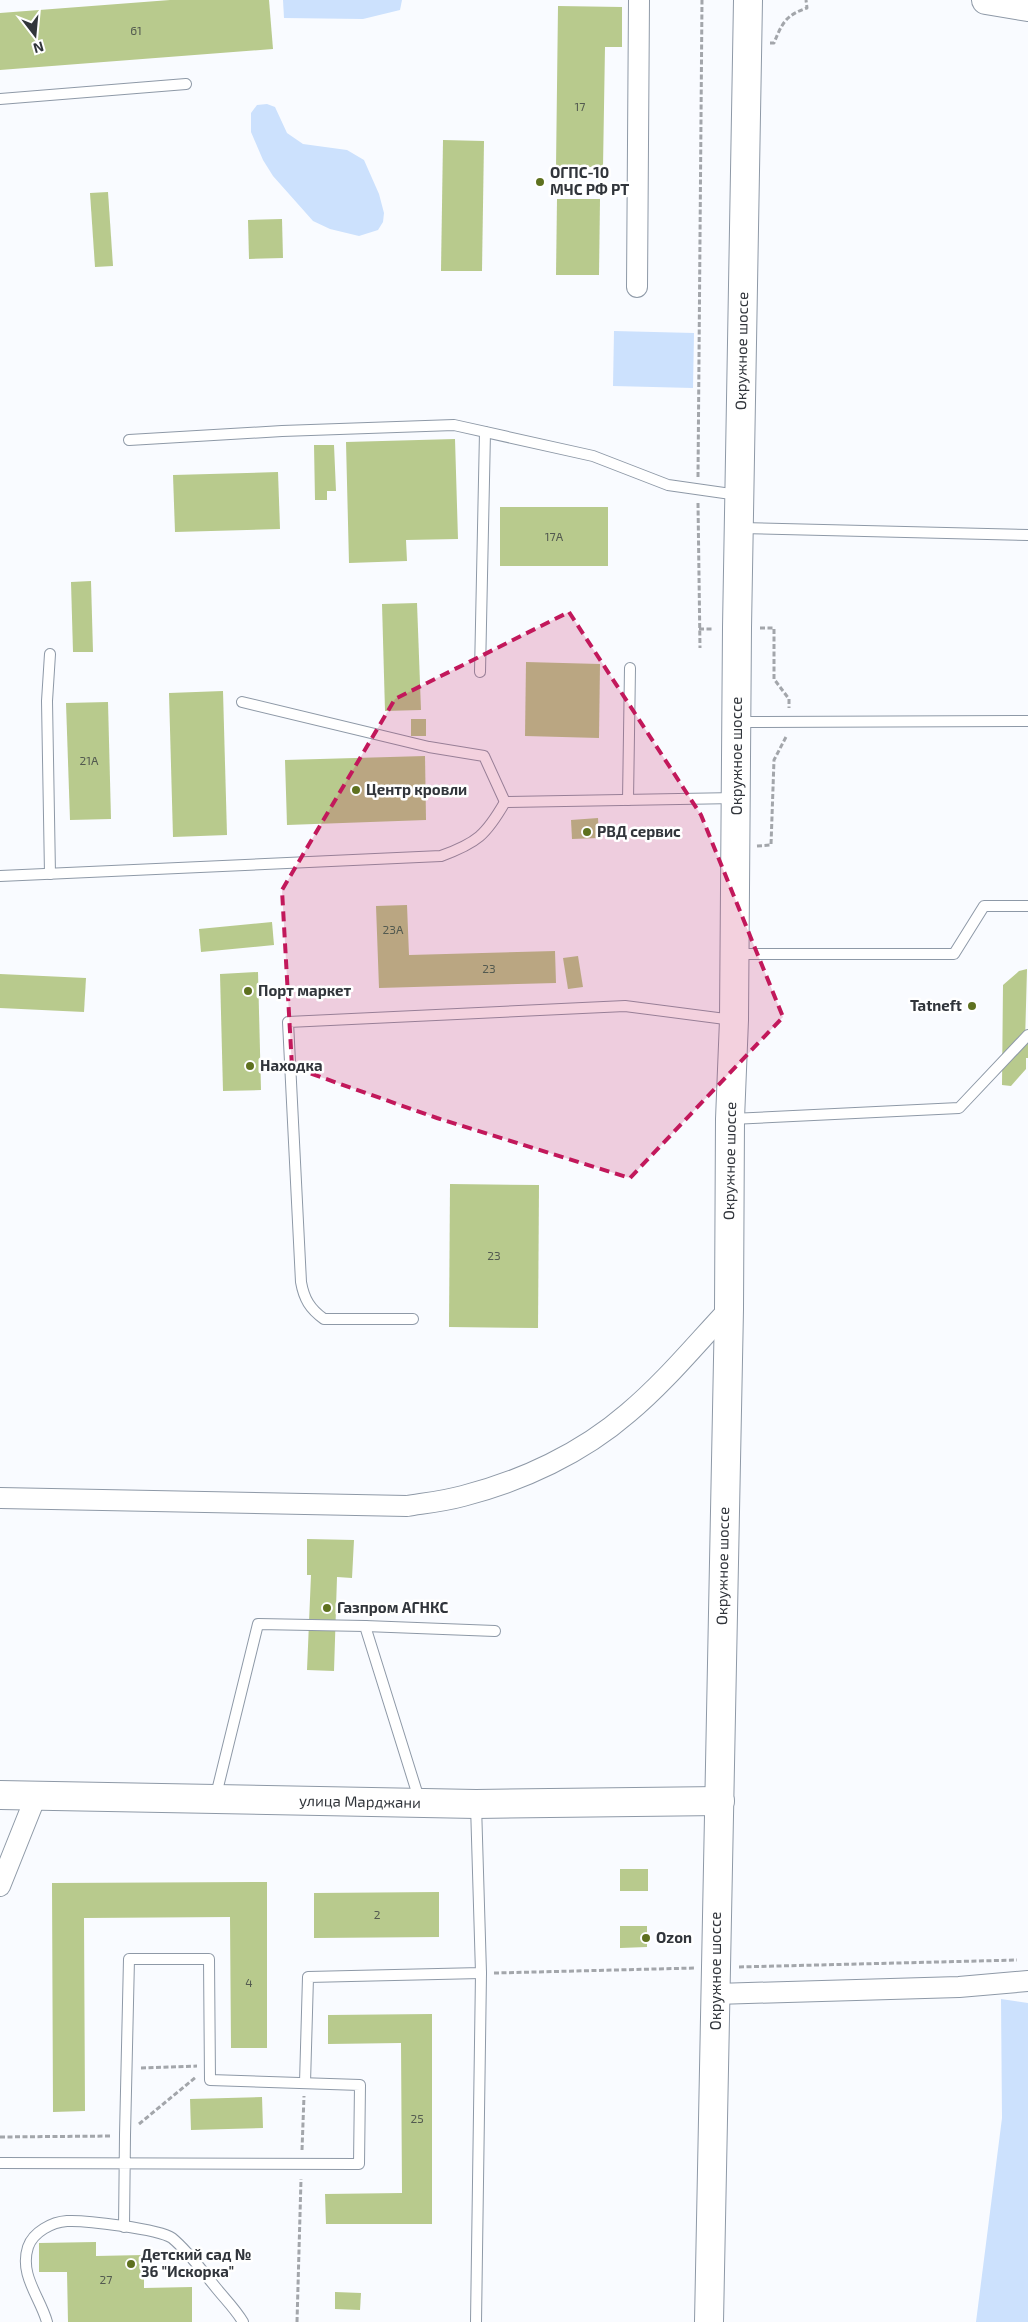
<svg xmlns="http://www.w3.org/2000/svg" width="1028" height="2322" viewBox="0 0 1028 2322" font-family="'Exo 2',sans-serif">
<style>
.green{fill:#cce1fd}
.building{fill:#b8ca8d}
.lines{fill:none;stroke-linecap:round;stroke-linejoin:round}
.lane-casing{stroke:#8e99a7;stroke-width:12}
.street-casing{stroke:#8e99a7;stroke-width:22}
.secondary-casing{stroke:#8e99a7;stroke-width:30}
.path{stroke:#a3a6ab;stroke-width:3;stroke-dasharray:5 2.5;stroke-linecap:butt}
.lane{stroke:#fff;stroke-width:10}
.street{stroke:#fff;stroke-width:20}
.secondary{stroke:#fff;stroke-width:28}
.marked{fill:#c2185b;fill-opacity:0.2;stroke:#c2185b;stroke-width:4;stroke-dasharray:10 6;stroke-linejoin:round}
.poi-dot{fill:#5e711f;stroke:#fff;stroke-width:2}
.labels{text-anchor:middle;stroke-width:5;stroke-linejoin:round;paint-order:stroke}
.number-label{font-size:12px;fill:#535a50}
.poi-label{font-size:15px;font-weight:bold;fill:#31353b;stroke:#fff;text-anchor:start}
.street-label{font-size:15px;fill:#31353b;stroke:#fff}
</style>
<rect width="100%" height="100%" fill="#f9fbff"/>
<g class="green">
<polygon points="283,0 402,0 400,10 363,19 284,18"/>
<polygon points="267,104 275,107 287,133 303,144 347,150 364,160 379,194 384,213 383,222 378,230 359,236 330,229 313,221 273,176 263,160 251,132 251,113 257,105"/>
<polygon points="614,331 694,333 693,388 613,386"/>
<polygon points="1001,1999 1028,2003 1028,2322 976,2322 1002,2118"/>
</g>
<g class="building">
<polygon points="170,0 269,0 273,49 0,70 0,13"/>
<polygon points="558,6 622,7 622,47 605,47 603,167 556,167"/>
<polygon points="443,140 484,141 482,271 441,271"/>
<polygon points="108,192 113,266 95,267 90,193"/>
<polygon points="557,199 600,199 599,275 556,275"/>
<polygon points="282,219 283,258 249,259 248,220"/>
<polygon points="455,439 458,539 406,540 407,561 349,563 346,442"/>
<polygon points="314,445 334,445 336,491 327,491 327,500 315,500"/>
<polygon points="278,472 280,529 175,532 173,475"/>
<rect x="500" y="507" width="108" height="59"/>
<polygon points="91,581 93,652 73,652 71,582"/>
<polygon points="417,603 421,710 385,711 382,604"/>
<polygon points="526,662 600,664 599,738 525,736"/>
<polygon points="223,691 227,835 173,837 169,693"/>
<polygon points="108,702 111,819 70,820 66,703"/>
<rect x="411" y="719" width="15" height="17"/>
<polygon points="425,756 426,820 287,825 285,760"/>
<polygon points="598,818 599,838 572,839 571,820"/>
<polygon points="407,905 409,955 555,951 556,983 379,988 376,906"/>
<polygon points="272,922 274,945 201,952 199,929"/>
<polygon points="578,956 583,987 568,989 563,958"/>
<polygon points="1027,969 1025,1042 1028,1042 1028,1058 1026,1058 1026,1069 1011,1086 1002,1085 1003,985 1019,971"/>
<polygon points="258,972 261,1090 223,1091 220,974"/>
<polygon points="0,974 86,978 84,1012 0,1008"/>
<polygon points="450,1184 539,1185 538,1328 449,1327"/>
<polygon points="307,1539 354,1540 352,1578 337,1577 334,1671 307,1670 311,1575 307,1575"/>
<rect x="620" y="1869" width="28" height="22"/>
<polygon points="267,1882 267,2048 231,2048 230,1917 84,1918 85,2111 53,2112 52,1883"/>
<polygon points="439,1892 439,1937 314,1938 314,1893"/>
<polygon points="620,1926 647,1926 647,1947 620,1948"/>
<polygon points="432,2014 432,2224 326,2224 325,2194 402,2193 401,2043 328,2044 328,2015"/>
<polygon points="262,2097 263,2128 191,2130 190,2099"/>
<polygon points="96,2242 96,2256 144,2255 144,2288 192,2287 192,2322 68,2322 67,2272 39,2272 39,2243"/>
<polygon points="335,2292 361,2293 360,2310 335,2309"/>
</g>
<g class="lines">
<g class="lane-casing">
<g id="lane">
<polyline points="0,99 186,84"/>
<polyline points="129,440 282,431 454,425 593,456 668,485 738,495"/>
<polyline points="740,528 1028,535"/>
<polyline points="50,654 47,701 50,874"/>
<polyline points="480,672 485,432"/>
<polyline points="242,702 429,747 484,756 505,802"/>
<polyline points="738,722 1028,721"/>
<polyline points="628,800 630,668"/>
<path d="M 0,876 L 441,856 C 477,843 486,835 505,802 L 736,798"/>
<polyline points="735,954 954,954 984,906 1028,906"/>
<polyline points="731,1119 959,1108 1028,1035"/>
<path d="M 413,1319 L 324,1319 C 310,1309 304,1299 301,1282 L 288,1022 L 625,1006 L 733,1020"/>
<polyline points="365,1626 495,1631"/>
<polyline points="215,1799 258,1624 365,1626 420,1802"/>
<polyline points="305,2083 308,1977 481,1973 476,1805"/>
<polyline points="0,2163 359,2164 360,2085 210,2080 209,1959 129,1959 125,2135 124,2227"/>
<path d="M 47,2322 C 40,2297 19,2275 28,2247 C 33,2232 52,2222 67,2221 C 85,2220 159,2229 172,2238 C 189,2252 203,2272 217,2289 C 226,2300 236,2310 243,2322"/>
<polyline points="476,2322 481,1973"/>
</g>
</g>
<g class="street-casing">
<g id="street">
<polyline points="637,287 639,0"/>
<path d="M 0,1498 L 407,1506 C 426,1503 445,1501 463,1496 C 522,1481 582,1453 628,1413 C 665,1382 696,1344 729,1309"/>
<polyline points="0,1886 36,1796"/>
<polyline points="716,1994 959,1987 1028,1981"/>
</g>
</g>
<g class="secondary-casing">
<g id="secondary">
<polyline points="986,0 1028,7"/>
<polyline points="0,1795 476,1804 720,1801"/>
<polyline points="709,2322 729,1309 730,1119 734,1020 737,628 748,0"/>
</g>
</g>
<g class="path">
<path d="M 770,43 L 774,43 C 782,23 786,15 807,8 L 806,0"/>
<polyline points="698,477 702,0"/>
<polyline points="698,503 700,648"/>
<polyline points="760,628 774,628 774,679 789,699 789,708"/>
<polyline points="699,629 714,629"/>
<polyline points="757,846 771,845 774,760 787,735"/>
<polyline points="739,1967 1017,1960"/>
<polyline points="494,1973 695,1968"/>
<polyline points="141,2068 197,2066"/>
<polyline points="139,2124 196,2077"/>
<polyline points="0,2137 112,2136"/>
<polyline points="302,2150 304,2096"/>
<polyline points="297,2322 301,2179"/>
</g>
<use href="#lane" class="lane"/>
<use href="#street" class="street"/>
<use href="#secondary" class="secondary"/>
</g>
<path class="marked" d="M 569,612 L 701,815 L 783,1017 L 630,1178 L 437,1118 L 292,1067 L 282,890 L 395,699 Z"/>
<g class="poi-dot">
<circle cx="540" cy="182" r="5"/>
<circle cx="356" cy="790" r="5"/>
<circle cx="587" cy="832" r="5"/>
<circle cx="248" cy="991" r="5"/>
<circle cx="972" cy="1006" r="5"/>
<circle cx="250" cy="1066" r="5"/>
<circle cx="327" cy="1608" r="5"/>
<circle cx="646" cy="1938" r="5"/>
<circle cx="131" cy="2264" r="5"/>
</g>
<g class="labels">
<g class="number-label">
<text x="136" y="35">61</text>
<text x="580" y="111">17</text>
<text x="554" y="541">17А</text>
<text x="89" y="765">21А</text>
<text x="393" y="934">23А</text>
<text x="489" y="973">23</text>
<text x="494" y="1260">23</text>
<text x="377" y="1919">2</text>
<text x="249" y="1987">4</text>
<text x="417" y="2123">25</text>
<text x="106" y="2284">27</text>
</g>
<g class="poi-label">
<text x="550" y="178">ОГПС-10<tspan x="550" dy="17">МЧС РФ РТ</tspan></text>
<text x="366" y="795">Центр кровли</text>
<text x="597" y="837">РВД сервис</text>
<text x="258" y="996">Порт маркет</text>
<text x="962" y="1011" text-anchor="end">Tatneft</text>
<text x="260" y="1071">Находка</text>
<text x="337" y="1613">Газпром АГНКС</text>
<text x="656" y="1943">Ozon</text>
<text x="141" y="2260">Детский сад №<tspan x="141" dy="17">36 "Искорка"</tspan></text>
</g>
<g class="street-label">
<text transform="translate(742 351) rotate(-89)" y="5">Окружное шоссе</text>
<text transform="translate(737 756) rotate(-90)" y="5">Окружное шоссе</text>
<text transform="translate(730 1161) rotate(-89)" y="5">Окружное шоссе</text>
<text transform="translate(723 1566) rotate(-89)" y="5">Окружное шоссе</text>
<text transform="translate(360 1802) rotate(1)" y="5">улица Марджани</text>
<text transform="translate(716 1971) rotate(-90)" y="5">Окружное шоссе</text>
</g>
</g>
<g transform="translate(35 35) rotate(164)" stroke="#ffffff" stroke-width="4" paint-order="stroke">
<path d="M0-4L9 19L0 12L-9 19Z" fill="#31353b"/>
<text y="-8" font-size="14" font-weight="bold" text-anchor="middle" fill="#31353b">N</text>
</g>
</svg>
